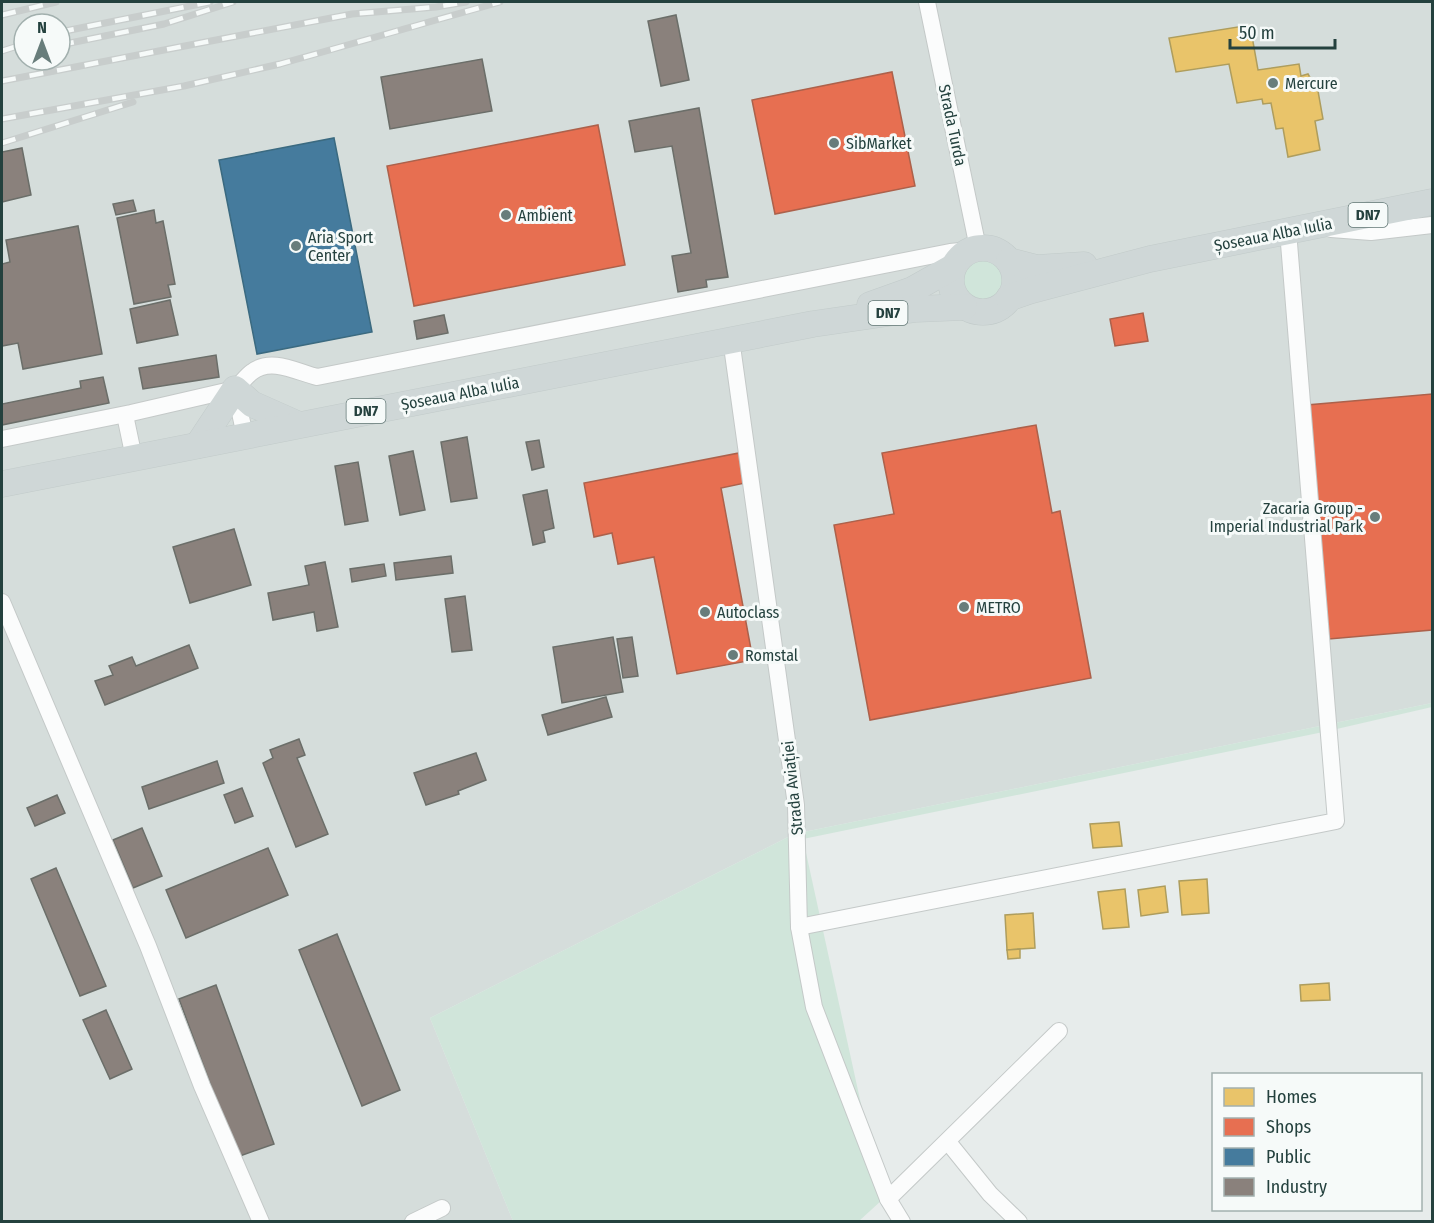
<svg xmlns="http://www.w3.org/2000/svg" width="1434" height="1223" viewBox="0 0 1434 1223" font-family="'Fira Sans Condensed',sans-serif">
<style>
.built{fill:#d5dddb;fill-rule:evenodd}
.green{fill:#d0e5da}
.homes{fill:#e9c46a;stroke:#ae9d5d;stroke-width:1.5}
.shops{fill:#e76f51;stroke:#ac614b;stroke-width:1.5}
.public{fill:#457b9d;stroke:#3b6a80;stroke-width:1.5}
.industry{fill:#8a817c;stroke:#6b6e69;stroke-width:1.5}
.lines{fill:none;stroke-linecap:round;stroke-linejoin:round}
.minor-casing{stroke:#c4c9c8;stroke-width:18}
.primary-casing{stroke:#c2cbca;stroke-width:27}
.minor{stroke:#fbfcfc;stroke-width:16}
.primary{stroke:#cfd7d7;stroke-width:26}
.rail-casing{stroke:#c8cdcc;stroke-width:7}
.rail{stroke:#f6faf9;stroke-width:4.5;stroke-dasharray:14;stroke-linecap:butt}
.poi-dot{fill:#687d7b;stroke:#f6faf9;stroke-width:2}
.labels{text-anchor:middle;stroke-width:6;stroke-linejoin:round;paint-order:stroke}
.shield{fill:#f6faf9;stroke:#637876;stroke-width:1.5}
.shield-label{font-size:15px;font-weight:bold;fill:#24413e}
.poi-label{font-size:16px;fill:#24413e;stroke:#f6faf9;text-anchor:start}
.street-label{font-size:16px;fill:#24413e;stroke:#f6faf9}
</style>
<rect width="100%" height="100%" fill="#e7eceb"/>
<path class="built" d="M 2,2 L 1432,2 L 1432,703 L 794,834 L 430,1018 L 513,1221 L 2,1222 ZM 24,24 L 60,24 L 60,60 L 24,60 Z"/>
<g class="green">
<circle cx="983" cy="280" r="25"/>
<polygon points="1432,703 1432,707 1328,731 803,839 882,1200 859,1221 513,1221 430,1018 794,834"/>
</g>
<g class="homes">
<polygon points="1250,25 1258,70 1299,64 1301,76 1308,74 1318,91 1323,119 1315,121 1320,150 1288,157 1283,128 1276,129 1271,103 1263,104 1262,99 1237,103 1229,64 1176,72 1169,38"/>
<polygon points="1119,822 1122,846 1093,848 1090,824"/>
<polygon points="1207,879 1209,913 1182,915 1179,881"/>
<polygon points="1165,886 1168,912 1141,916 1138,890"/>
<polygon points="1125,889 1129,927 1103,929 1098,892"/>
<polygon points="1033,913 1035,948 1007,950 1005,915"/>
<polygon points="1020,949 1020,958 1008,959 1007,950"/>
<polygon points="1329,983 1330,1000 1301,1001 1300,985"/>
</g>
<g class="shops">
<polygon points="892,72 915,186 775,214 752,100"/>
<polygon points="598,125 625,265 414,306 387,166"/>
<polygon points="1143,313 1148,341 1115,346 1110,319"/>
<polygon points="1432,394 1432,630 1329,639 1307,405"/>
<polygon points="1036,425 1052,513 1060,511 1091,678 870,720 834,525 894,514 882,453"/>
<polygon points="739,453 745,483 721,488 753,660 677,674 654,557 618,564 612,533 594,537 584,483"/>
</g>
<polygon class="public" points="334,138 372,332 257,354 219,160"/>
<g class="industry">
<polygon points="676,15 689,80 661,86 648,21"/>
<polygon points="482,59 492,111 390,129 381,77"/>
<polygon points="699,108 728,277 706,280 707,287 678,292 672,256 691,253 672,146 635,152 629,121"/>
<polygon points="22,148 31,195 2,202 2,152"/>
<polygon points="133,200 136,211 116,215 113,204"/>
<polygon points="154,210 156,223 163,221 175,284 168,285 171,297 134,304 117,218"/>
<polygon points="78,226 102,354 23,369 18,343 2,346 2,264 10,262 6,240"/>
<polygon points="170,300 178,335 137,343 130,309"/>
<polygon points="444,315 448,333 417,339 414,321"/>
<polygon points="216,355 219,377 143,389 139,368"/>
<polygon points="103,377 109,403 2,425 2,404 81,388 80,381"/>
<polygon points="467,437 477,498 451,502 441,442"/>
<polygon points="539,440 544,467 532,470 526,442"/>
<polygon points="413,451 425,510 400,515 389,456"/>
<polygon points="358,462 368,521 345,525 335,466"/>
<polygon points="547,490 554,528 543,531 545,542 533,545 523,495"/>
<polygon points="234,529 251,585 190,603 173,547"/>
<polygon points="451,556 453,573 396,580 394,563"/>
<polygon points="325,562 338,627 317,631 314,612 273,620 268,593 309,585 305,566"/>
<polygon points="384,564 386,576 352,582 350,569"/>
<polygon points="465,596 472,650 452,652 445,599"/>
<polygon points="613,637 623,692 562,703 553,647"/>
<polygon points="632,637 638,676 623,678 617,639"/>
<polygon points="189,645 198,668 105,705 95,681 113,675 109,666 132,657 136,666"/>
<polygon points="606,697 612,717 548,735 542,715"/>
<polygon points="299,739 305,755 297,758 328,834 296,847 263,763 273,758 270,750"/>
<polygon points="476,753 486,780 458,791 459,794 426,805 414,773"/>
<polygon points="217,761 224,783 149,809 142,787"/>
<polygon points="242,788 253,816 235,823 224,795"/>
<polygon points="57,795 65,813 35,826 27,808"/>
<polygon points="142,828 162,876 133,888 113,840"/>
<polygon points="268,848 288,895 186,938 166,890"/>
<polygon points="56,868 106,986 80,996 31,879"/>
<polygon points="337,934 400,1090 362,1106 299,950"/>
<polygon points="216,985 274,1144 237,1157 179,999"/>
<polygon points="106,1010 132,1069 110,1079 83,1020"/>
</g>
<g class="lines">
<g class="minor-casing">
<g id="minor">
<polyline points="927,2 978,248"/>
<polyline points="1331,229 1371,232 1432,225"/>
<polyline points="731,339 796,805 799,927 814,1007 888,1199 902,1222"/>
<polyline points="125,415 134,458"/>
<path d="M 245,436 L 235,389 C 241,384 246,376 252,372 C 271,357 297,372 317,377 L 950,252 L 971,250"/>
<polyline points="2,439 131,413 235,389"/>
<polyline points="2,602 148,946 202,1086 261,1222"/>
<polyline points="799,927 1336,821 1288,231"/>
<polyline points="948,1142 990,1194 1019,1222"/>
<polyline points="888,1199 1059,1031"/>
<polyline points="413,1222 442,1208"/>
</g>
</g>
<g class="primary-casing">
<g id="primary">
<circle cx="983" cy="280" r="32"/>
<polyline points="1009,261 1037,268 1084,265"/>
<polyline points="1009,298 1029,291 1150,259 1432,202"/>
<polyline points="870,305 912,290 953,267"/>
<polyline points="198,445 235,389 252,404 297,424"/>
<polyline points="2,484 813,324 916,309 964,307"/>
</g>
</g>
<use href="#minor" class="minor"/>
<use href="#primary" class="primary"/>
<g class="rail-casing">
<g id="rail">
<polyline points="2,15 56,2"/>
<polyline points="60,32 210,2"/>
<polyline points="60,45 164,24 233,2"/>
<polyline points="2,51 24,44"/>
<polyline points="2,81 352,14 436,7 466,2"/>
<polyline points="2,119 184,86 280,64 500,2"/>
<polyline points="2,143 133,102"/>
</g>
</g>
<use href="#rail" class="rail"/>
</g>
<g class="poi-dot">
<circle cx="1273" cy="83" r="6"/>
<circle cx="834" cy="143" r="6"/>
<circle cx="506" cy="215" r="6"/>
<circle cx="296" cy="246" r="6"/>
<circle cx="1375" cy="517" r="6"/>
<circle cx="964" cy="607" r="6"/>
<circle cx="705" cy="612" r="6"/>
<circle cx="733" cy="655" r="6"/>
</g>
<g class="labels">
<g class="shield">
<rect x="1348.5" y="203" width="39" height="24" rx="4.5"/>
<rect x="868.5" y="301" width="39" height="24" rx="4.5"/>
<rect x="346.5" y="399" width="39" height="24" rx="4.5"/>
</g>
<g class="shield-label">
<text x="1368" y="220">DN7</text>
<text x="888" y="318">DN7</text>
<text x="366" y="416">DN7</text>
</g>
<g class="poi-label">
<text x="1285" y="89">Mercure</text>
<text x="846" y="149">SibMarket</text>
<text x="518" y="221">Ambient</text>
<text x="308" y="243">Aria Sport<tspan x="308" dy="18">Center</tspan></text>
<text x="1363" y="514" text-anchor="end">Zacaria Group -<tspan x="1363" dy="18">Imperial Industrial Park</tspan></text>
<text x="976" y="613">METRO</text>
<text x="717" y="618">Autoclass</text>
<text x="745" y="661">Romstal</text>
</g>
<g class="street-label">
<text transform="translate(953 125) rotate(78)" y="6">Strada Turda</text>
<text transform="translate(1273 234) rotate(-11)" y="6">Șoseaua Alba Iulia</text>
<text transform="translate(460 393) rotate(-11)" y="6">Șoseaua Alba Iulia</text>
<text transform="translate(792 788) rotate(-96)" y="6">Strada Aviației</text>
</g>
</g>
<rect width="1434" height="1223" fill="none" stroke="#24413e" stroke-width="6"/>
<rect x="1212" y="1073" width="210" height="138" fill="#f6faf9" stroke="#a2b0ae" stroke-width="1.5"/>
<rect x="1224" y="1088" width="30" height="18" fill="#e9c46a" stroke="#a2b0ae" stroke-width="1.5"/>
<text x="1266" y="1103" font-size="18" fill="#24413e">Homes</text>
<rect x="1224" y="1118" width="30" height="18" fill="#e76f51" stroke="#a2b0ae" stroke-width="1.5"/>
<text x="1266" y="1133" font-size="18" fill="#24413e">Shops</text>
<rect x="1224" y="1148" width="30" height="18" fill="#457b9d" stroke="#a2b0ae" stroke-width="1.5"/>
<text x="1266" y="1163" font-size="18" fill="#24413e">Public</text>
<rect x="1224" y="1178" width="30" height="18" fill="#8a817c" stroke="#a2b0ae" stroke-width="1.5"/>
<text x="1266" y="1193" font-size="18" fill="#24413e">Industry</text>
<g transform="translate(42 42)"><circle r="28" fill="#f6faf9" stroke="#a2b0ae" stroke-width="1.5"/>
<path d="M0-4.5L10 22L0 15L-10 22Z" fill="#687d7b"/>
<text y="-9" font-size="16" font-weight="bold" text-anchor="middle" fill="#24413e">N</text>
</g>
<path d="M1230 39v9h105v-9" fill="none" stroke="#24413e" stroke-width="3"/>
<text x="1239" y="39" font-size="18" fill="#24413e" stroke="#f6faf9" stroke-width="4.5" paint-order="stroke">50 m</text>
</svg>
